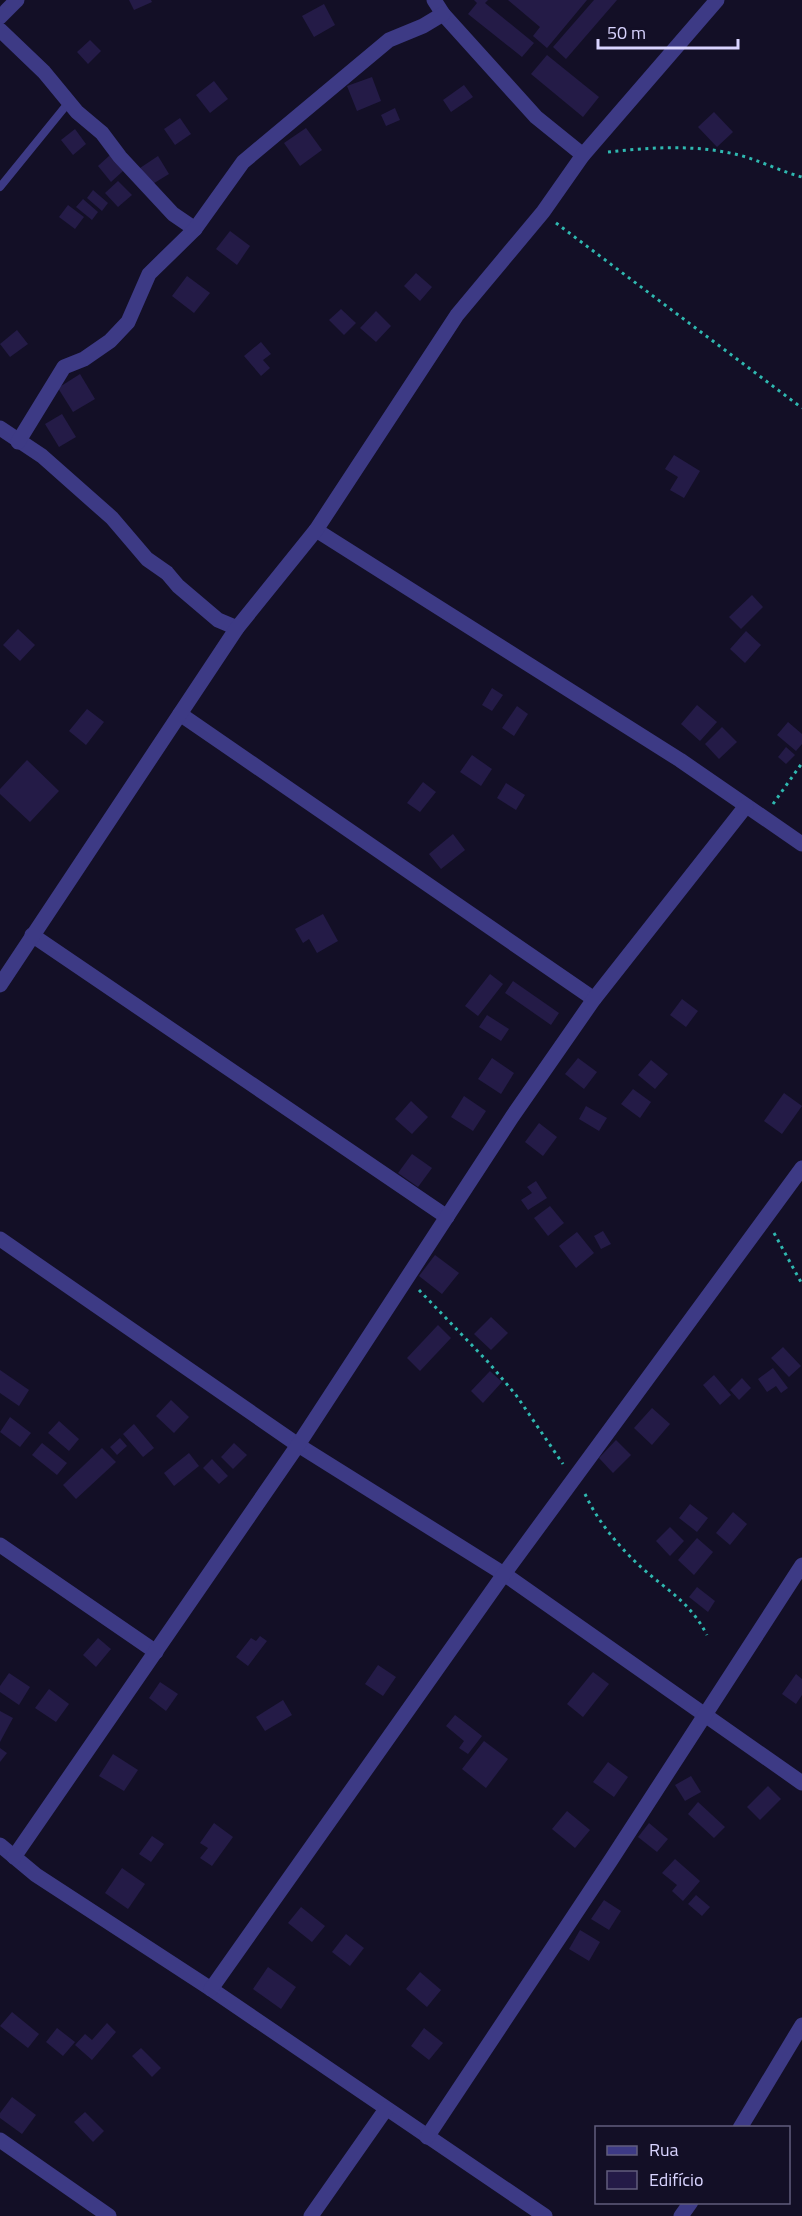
<svg xmlns="http://www.w3.org/2000/svg" width="802" height="2216" viewBox="0 0 802 2216" font-family="'Titillium Web',sans-serif">
<style>
.building{fill:#241b47}
.lines{fill:none;stroke-linecap:round;stroke-linejoin:round}
.path{stroke:#2fb8b0;stroke-width:3;stroke-dasharray:3 4.5;stroke-linecap:butt}
.lane{stroke:#3d3a85;stroke-width:8}
.street{stroke:#3d3a85;stroke-width:15}
</style>
<rect width="100%" height="100%" fill="#130f26"/>
<g class="building">
<polygon points="129,0 151,0 152,2 134,10"/>
<polygon points="474,0 488,0 485,3 534,43 522,57 468,14 477,3"/>
<polygon points="508,0 587,0 547,48 533,36 540,27"/>
<polygon points="594,0 617,0 566,59 553,47"/>
<polygon points="324,4 335,25 314,37 302,16"/>
<polygon points="90,40 101,51 88,64 77,52"/>
<polygon points="547,55 599,97 583,117 531,74"/>
<polygon points="372,77 381,101 357,111 347,86"/>
<polygon points="214,81 228,99 210,113 196,95"/>
<polygon points="464,85 473,97 451,112 443,100"/>
<polygon points="395,108 400,120 386,126 381,115"/>
<polygon points="714,112 733,132 717,147 698,127"/>
<polygon points="180,118 191,134 175,145 164,129"/>
<polygon points="306,128 322,150 300,166 284,143"/>
<polygon points="75,129 86,144 73,155 61,140"/>
<polygon points="110,155 123,171 111,182 98,166"/>
<polygon points="158,156 169,174 151,185 140,168"/>
<polygon points="118,181 132,195 118,207 105,193"/>
<polygon points="93,190 108,203 102,211 87,198"/>
<polygon points="83,199 98,212 92,220 76,207"/>
<polygon points="68,205 84,217 75,229 59,217"/>
<polygon points="230,231 250,246 237,265 216,249"/>
<polygon points="416,273 432,287 420,301 404,286"/>
<polygon points="187,276 210,293 194,313 172,296"/>
<polygon points="341,309 356,323 344,335 329,320"/>
<polygon points="376,311 391,326 376,342 360,328"/>
<polygon points="17,330 28,344 10,357 0,344"/>
<polygon points="261,342 271,354 263,360 270,368 261,376 244,356"/>
<polygon points="80,374 95,399 73,412 58,388"/>
<polygon points="62,414 76,437 59,447 45,424"/>
<polygon points="674,455 700,471 684,498 670,490 678,477 665,469"/>
<polygon points="752,595 763,607 741,629 729,617"/>
<polygon points="18,629 35,645 20,661 3,645"/>
<polygon points="746,631 761,645 745,663 730,649"/>
<polygon points="492,688 503,695 492,711 482,705"/>
<polygon points="697,705 717,722 700,741 681,724"/>
<polygon points="517,706 528,714 514,736 502,728"/>
<polygon points="87,709 104,722 86,745 69,731"/>
<polygon points="788,722 802,734 802,744 796,751 777,735"/>
<polygon points="722,727 737,742 719,759 705,744"/>
<polygon points="786,747 795,755 786,764 778,757"/>
<polygon points="472,755 492,769 481,786 460,772"/>
<polygon points="27,760 59,791 30,822 0,794 0,789"/>
<polygon points="423,782 436,792 420,812 407,803"/>
<polygon points="506,783 525,795 516,810 497,798"/>
<polygon points="453,834 465,850 441,869 429,854"/>
<polygon points="323,914 338,941 317,953 309,939 303,943 295,929"/>
<polygon points="490,974 503,984 478,1016 465,1006"/>
<polygon points="513,981 559,1013 551,1025 505,993"/>
<polygon points="682,999 698,1011 686,1027 670,1015"/>
<polygon points="487,1015 509,1029 501,1041 479,1027"/>
<polygon points="492,1058 514,1073 501,1094 478,1079"/>
<polygon points="578,1058 597,1072 584,1089 565,1074"/>
<polygon points="651,1060 668,1074 655,1089 638,1075"/>
<polygon points="633,1089 651,1102 640,1118 621,1104"/>
<polygon points="784,1093 802,1106 782,1134 764,1121"/>
<polygon points="464,1096 486,1111 473,1131 451,1117"/>
<polygon points="411,1101 428,1117 412,1134 395,1119"/>
<polygon points="586,1106 607,1118 599,1131 579,1119"/>
<polygon points="539,1123 557,1137 543,1156 525,1142"/>
<polygon points="412,1154 432,1168 418,1187 398,1173"/>
<polygon points="536,1181 547,1198 528,1210 521,1200 532,1193 527,1187"/>
<polygon points="550,1206 564,1223 548,1236 534,1218"/>
<polygon points="603,1231 611,1244 601,1249 594,1236"/>
<polygon points="577,1232 594,1253 576,1268 559,1246"/>
<polygon points="435,1255 459,1273 442,1294 419,1276"/>
<polygon points="491,1317 508,1333 491,1350 474,1334"/>
<polygon points="438,1325 451,1338 420,1371 407,1358"/>
<polygon points="783,1347 801,1366 789,1377 771,1358"/>
<polygon points="773,1368 788,1388 781,1393 776,1386 767,1392 758,1379"/>
<polygon points="0,1370 29,1390 19,1406 0,1393"/>
<polygon points="490,1371 502,1382 483,1403 471,1391"/>
<polygon points="714,1375 731,1395 720,1405 703,1385"/>
<polygon points="742,1378 751,1388 739,1400 730,1390"/>
<polygon points="171,1400 189,1417 174,1433 156,1416"/>
<polygon points="652,1408 670,1424 652,1445 634,1428"/>
<polygon points="10,1417 31,1433 20,1447 0,1432"/>
<polygon points="59,1421 79,1439 69,1451 48,1433"/>
<polygon points="134,1424 154,1448 143,1457 123,1434"/>
<polygon points="120,1438 127,1446 117,1455 110,1447"/>
<polygon points="616,1440 631,1455 613,1473 599,1458"/>
<polygon points="42,1443 67,1463 57,1475 32,1455"/>
<polygon points="234,1443 247,1455 233,1469 221,1457"/>
<polygon points="102,1448 116,1462 76,1499 63,1485"/>
<polygon points="189,1453 199,1466 174,1486 164,1473"/>
<polygon points="212,1459 228,1476 219,1484 203,1468"/>
<polygon points="690,1504 708,1518 697,1532 679,1518"/>
<polygon points="733,1512 747,1524 730,1545 716,1533"/>
<polygon points="670,1527 684,1541 670,1556 656,1541"/>
<polygon points="697,1538 713,1552 694,1575 678,1560"/>
<polygon points="697,1587 715,1601 708,1612 689,1597"/>
<polygon points="260,1636 267,1641 248,1666 236,1657 251,1638 256,1641"/>
<polygon points="98,1638 111,1649 96,1667 83,1655"/>
<polygon points="378,1665 396,1677 383,1696 365,1684"/>
<polygon points="593,1672 609,1684 583,1717 567,1704"/>
<polygon points="9,1673 30,1687 19,1705 0,1692 0,1686"/>
<polygon points="796,1674 802,1679 802,1695 796,1704 782,1694"/>
<polygon points="160,1682 178,1694 166,1711 149,1698"/>
<polygon points="49,1689 69,1704 56,1722 35,1708"/>
<polygon points="283,1700 292,1715 265,1731 256,1717"/>
<polygon points="0,1711 13,1718 0,1742"/>
<polygon points="455,1715 482,1736 468,1754 459,1748 464,1741 446,1726"/>
<polygon points="484,1741 508,1759 486,1788 462,1769"/>
<polygon points="0,1748 7,1753 0,1762"/>
<polygon points="113,1754 138,1770 124,1791 99,1776"/>
<polygon points="608,1762 628,1777 614,1797 593,1782"/>
<polygon points="691,1776 701,1792 685,1801 675,1785"/>
<polygon points="768,1786 781,1799 760,1820 747,1807"/>
<polygon points="698,1802 725,1827 714,1838 688,1814"/>
<polygon points="567,1811 590,1830 575,1848 552,1829"/>
<polygon points="214,1823 233,1837 212,1866 200,1858 208,1848 200,1843"/>
<polygon points="649,1823 668,1839 657,1852 638,1837"/>
<polygon points="152,1836 164,1844 151,1862 139,1854"/>
<polygon points="675,1859 700,1881 683,1901 672,1891 677,1885 662,1873"/>
<polygon points="122,1868 145,1884 128,1909 105,1893"/>
<polygon points="696,1895 710,1907 702,1916 688,1904"/>
<polygon points="604,1900 621,1911 609,1930 591,1919"/>
<polygon points="301,1907 325,1926 312,1942 288,1923"/>
<polygon points="580,1930 600,1942 589,1961 569,1949"/>
<polygon points="346,1934 364,1948 350,1966 332,1952"/>
<polygon points="268,1967 296,1987 281,2009 253,1989"/>
<polygon points="420,1972 441,1990 427,2007 406,1989"/>
<polygon points="12,2012 39,2034 28,2048 0,2026"/>
<polygon points="107,2023 116,2032 92,2060 75,2045 85,2034 92,2040"/>
<polygon points="57,2028 75,2042 63,2056 46,2042"/>
<polygon points="424,2028 443,2043 429,2060 411,2046"/>
<polygon points="141,2048 161,2068 152,2077 132,2056"/>
<polygon points="12,2097 36,2115 22,2134 0,2118 0,2113"/>
<polygon points="85,2112 104,2131 93,2142 74,2122"/>
</g>
<g class="lines">
<g class="path">
<path d="M 608,152 C 653,147 702,144 746,157 C 765,163 783,172 802,177"/>
<polyline points="556,223 802,408"/>
<polyline points="773,804 802,763"/>
<polyline points="774,1233 802,1284"/>
<polyline points="419,1290 489,1363 516,1395 563,1464"/>
<path d="M 585,1494 C 598,1522 619,1547 642,1568 C 669,1592 689,1601 707,1635"/>
</g>
<polyline class="lane" points="0,187 69,102"/>
<g class="street">
<polyline points="434,0 443,14 536,117 583,155"/>
<polyline points="0,17 17,0"/>
<polyline points="0,30 44,72 77,112 102,133 120,157 173,214 195,229"/>
<polyline points="0,428 42,456 112,518 147,559 167,573 178,586 218,620 237,628"/>
<polyline points="18,442 64,367 84,359 110,341 128,322 149,274 195,229 243,162 389,40 423,26 443,14"/>
<polyline points="316,530 680,760 802,844"/>
<polyline points="180,714 594,999"/>
<polyline points="32,935 447,1217"/>
<polyline points="0,985 237,628 316,530 457,315 543,212 583,155 717,0"/>
<polyline points="0,1239 298,1445 504,1574 802,1783"/>
<polyline points="0,1545 156,1652"/>
<polyline points="0,1845 36,1875 211,1989 545,2216"/>
<polyline points="14,1857 298,1445 512,1117 594,999 746,806"/>
<polyline points="211,1989 504,1574 802,1168"/>
<polyline points="740,2128 802,2025"/>
<polyline points="427,2137 611,1860 802,1565"/>
<polyline points="0,2140 109,2216"/>
<polyline points="311,2216 386,2109"/>
<polyline points="681,2216 691,2202"/>
</g>
</g>
<rect x="595" y="2126" width="195" height="78" fill="#130f26" stroke="#625e7d" stroke-width="1.5"/>
<rect x="607" y="2146" width="30" height="9" fill="#3d3a85" stroke="#625e7d" stroke-width="1.5"/>
<text x="649" y="2156" font-size="18" fill="#d9d4ff">Rua</text>
<rect x="607" y="2171" width="30" height="18" fill="#241b47" stroke="#625e7d" stroke-width="1.5"/>
<text x="649" y="2186" font-size="18" fill="#d9d4ff">Edifício</text>
<path d="M598 39v9h140v-9" fill="none" stroke="#d9d4ff" stroke-width="3"/>
<text x="607" y="39" font-size="18" fill="#d9d4ff" stroke="#130f26" stroke-width="4.5" paint-order="stroke">50 m</text>
</svg>
